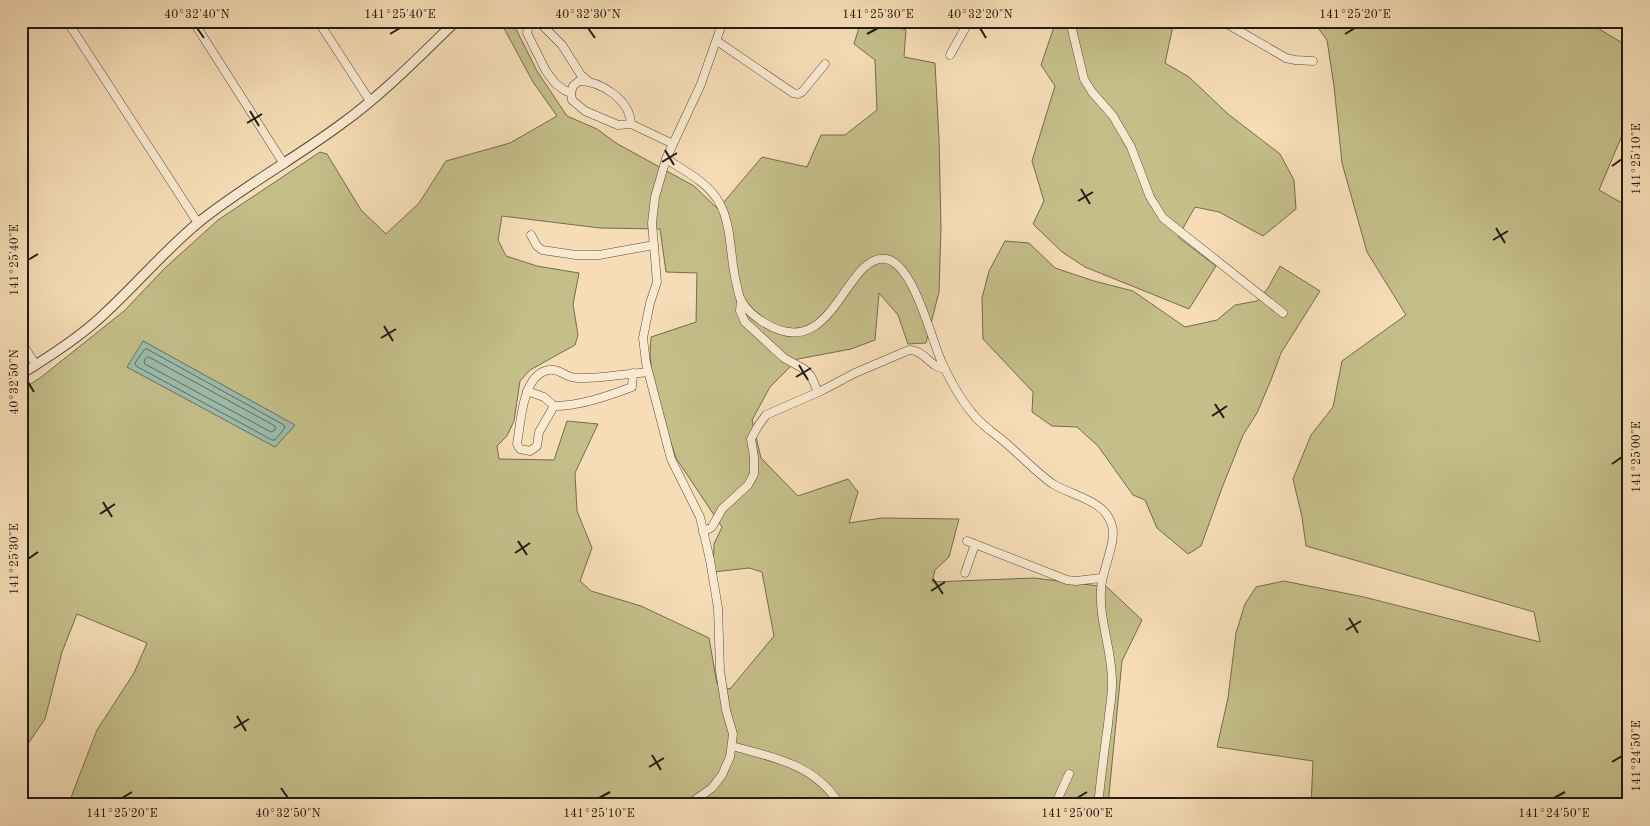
<svg xmlns="http://www.w3.org/2000/svg" width="1650" height="826" viewBox="0 0 1650 826" font-family="'Old Standard TT',serif">
<style>
.green{fill:#c4be89;stroke:#746c4e;fill-rule:evenodd}
.water{fill:#9dbcac;stroke:#6d7c6f}
.lines{fill:none;stroke-linecap:round;stroke-linejoin:round}
.shore{stroke:#606c60;stroke-width:1}
.minor-casing{stroke:#584c3c;stroke-width:9}
.tertiary-casing{stroke:#584c3c;stroke-width:11}
.minor{stroke:#f9e9d0;stroke-width:8}
.tertiary{stroke:#f9e9d0;stroke-width:9}
.ticks{fill:none;stroke:#241b13;stroke-width:2}
.neatline{fill:none;stroke:#241b13;stroke-width:2}
.ticks-label{font-size:12px;text-anchor:middle;fill:#241b13}
</style>
<rect width="100%" height="100%" fill="#f6ddb7"/>
<filter id="stains"><feTurbulence type="fractalNoise" baseFrequency=".004" numOctaves="4"/><feColorMatrix values="0 0 0 0 .2 0 0 0 0 .09 0 0 0 0 .02 0 0 0 .5 -.17"/></filter>
<radialGradient id="worn" r=".72"><stop offset=".6" stop-color="#630" stop-opacity="0"/><stop offset="1" stop-color="#630" stop-opacity=".3"/></radialGradient>
<g class="green">
<path d="M 500,21 L 512,21 L 537,71 L 567,116 L 597,129 L 616,143 L 694,186 L 718,209 L 762,157 L 807,167 L 821,135 L 845,135 L 877,110 L 875,60 L 854,44 L 861,21 L 880,21 L 906,30 L 904,57 L 935,63 L 939,139 L 941,227 L 939,292 L 926,343 L 908,344 L 898,315 L 879,293 L 875,340 L 851,349 L 798,359 L 770,387 L 752,420 L 761,458 L 798,496 L 848,479 L 858,492 L 849,523 L 882,518 L 959,519 L 949,557 L 935,570 L 932,582 L 1034,578 L 1107,587 L 1142,620 L 1122,661 L 1108,805 L 68,805 L 97,730 L 134,673 L 147,643 L 77,614 L 62,652 L 45,719 L 21,754 L 21,390 L 40,378 L 124,311 L 165,268 L 218,220 L 320,152 L 327,154 L 361,210 L 386,234 L 419,203 L 446,161 L 510,143 L 557,116 L 533,82 ZM 502,216 L 600,228 L 660,229 L 666,272 L 697,273 L 696,322 L 651,337 L 650,355 L 654,392 L 676,458 L 722,527 L 714,544 L 713,572 L 749,568 L 762,572 L 774,636 L 730,689 L 717,684 L 709,638 L 641,606 L 591,591 L 580,581 L 592,548 L 577,511 L 575,473 L 598,424 L 567,421 L 554,460 L 499,459 L 497,446 L 507,436 L 514,421 L 520,381 L 530,370 L 575,345 L 578,335 L 573,304 L 579,273 L 537,266 L 506,256 L 498,240 ZM 143,342 L 143,341 L 295,425 L 275,447 L 127,367 Z"/>
<polygon points="1056,21 1174,21 1165,63 1189,77 1228,114 1280,154 1294,180 1296,209 1263,236 1219,212 1195,207 1178,237 1216,266 1189,309 1085,267 1062,252 1033,224 1044,201 1032,161 1055,86 1041,65"/>
<polygon points="1313,21 1586,21 1629,47 1629,119 1599,190 1629,207 1629,805 1311,805 1313,761 1217,747 1228,698 1236,633 1245,604 1256,587 1284,581 1364,597 1540,642 1534,612 1306,546 1302,517 1293,479 1311,435 1333,407 1342,361 1406,315 1367,252 1342,163 1334,86 1327,40"/>
<polygon points="1005,241 1029,243 1055,268 1094,281 1133,291 1185,327 1217,320 1235,305 1257,301 1268,288 1280,266 1320,291 1281,353 1271,380 1257,413 1243,435 1222,488 1201,546 1188,554 1157,528 1145,500 1133,495 1098,446 1077,427 1052,426 1032,412 1033,392 983,339 982,298 989,271"/>
</g>
<polygon class="water" points="143,341 295,425 275,447 127,367"/>
<g class="lines">
<g class="shore">
<polygon points="147,349 284,425 285,428 275,440 272,440 136,366 135,363 144,350"/>
<polygon points="149,357 275,426 275,430 271,432 145,364 144,361 146,358"/>
</g>
<g class="minor-casing">
<g id="minor">
<polyline points="67,21 198,223"/>
<polyline points="193,21 284,164"/>
<polyline points="318,21 370,101"/>
<polyline points="1070,21 1084,79 1092,92 1113,116 1131,147 1150,197 1163,218 1283,313"/>
<polyline points="1222,21 1286,58 1295,60 1313,61"/>
<polyline points="717,41 793,93 798,94 802,92 825,64"/>
<polyline points="950,55 969,21"/>
<polyline points="571,93 564,90 555,83 546,71 527,33 529,25 535,22 540,23 562,45 581,75 588,81"/>
<path d="M 631,124 C 630,100 601,81 579,81 L 573,86 L 571,93 L 572,100 L 585,111 L 618,125 L 631,124 L 673,144"/>
<path d="M 666,159 C 685,171 709,183 720,204 C 732,226 730,258 736,282 C 738,288 738,296 742,302 C 747,310 755,317 763,322 C 834,367 844,253 886,259 C 914,264 931,339 942,363 C 950,380 960,399 973,414 C 982,426 996,434 1007,444 C 1021,456 1038,474 1053,484 C 1072,496 1106,500 1112,526 C 1117,542 1101,572 1101,590 C 1099,622 1113,652 1112,685 C 1112,698 1109,711 1108,725 C 1104,751 1101,778 1098,805"/>
<polyline points="531,235 537,246 542,250 576,255 599,255 654,245"/>
<polyline points="741,300 740,311 745,322 784,358 804,369 811,376 818,392"/>
<polyline points="21,342 36,365"/>
<path d="M 527,391 L 544,397 L 554,406 C 580,406 608,396 632,387 L 633,373"/>
<path d="M 554,406 L 539,432 L 537,446 L 530,451 L 520,449 L 517,444 C 521,422 522,374 549,370 C 557,368 564,375 571,377 C 574,378 579,378 583,378 C 604,378 627,374 648,372"/>
<path d="M 703,532 L 712,527 L 722,509 L 748,485 L 754,474 L 754,457 L 751,439 L 758,426 L 766,415 L 821,391 L 855,373 L 909,350 C 925,350 930,368 945,369"/>
<polyline points="967,541 1067,580 1076,581 1101,578"/>
<polyline points="965,573 975,544"/>
<path d="M 732,746 C 775,758 815,764 840,805"/>
<polyline points="688,805 712,788 722,775 730,757 733,734 726,710 720,671 718,608 710,560 700,517 671,459 646,363 643,338 650,303 657,282 652,223 655,197 666,159 701,84 723,21"/>
<polyline points="1055,805 1069,774"/>
</g>
</g>
<g class="tertiary-casing">
<path id="tertiary" d="M 21,374 C 49,357 77,339 101,317 C 135,286 164,251 199,222 C 244,186 294,159 340,125 C 382,95 419,57 456,21"/>
</g>
<use href="#minor" class="minor"/>
<use href="#tertiary" class="tertiary"/>
</g>
<path class="ticks" d="M 197,28 L 204,38M 588,28 L 595,38M 980,28 L 986,38M 390,34 L 400,28M 867,34 L 878,28M 1345,34 L 1355,28M 250,111 L 259,126M 247,123 L 262,114M 665,150 L 674,165M 662,162 L 677,153M 1612,166 L 1622,159M 1081,189 L 1090,204M 1078,201 L 1093,192M 1496,228 L 1505,243M 1493,240 L 1508,231M 28,260 L 38,254M 384,326 L 393,341M 381,338 L 396,329M 799,365 L 808,380M 796,377 L 811,368M 28,382 L 34,392M 1215,404 L 1224,418M 1212,416 L 1227,406M 1612,464 L 1622,457M 103,502 L 112,517M 100,514 L 115,504M 518,541 L 527,555M 515,553 L 530,543M 28,559 L 38,552M 933,579 L 943,594M 931,591 L 945,582M 1349,618 L 1358,633M 1346,630 L 1361,621M 237,716 L 246,731M 234,728 L 249,719M 652,755 L 661,770M 1612,762 L 1622,756M 649,767 L 664,758M 281,788 L 288,798M 122,798 L 132,792M 599,798 L 610,792M 1077,798 L 1087,792M 1554,798 L 1565,792"/>
<rect width="1650" height="826" fill="none" stroke="#f6ddb7" stroke-width="55"/>
<rect x="28" y="28" width="1594" height="770" class="neatline"/>
<g class="ticks-label">
<text x="197" y="18">40°32'40"N</text>
<text x="400" y="18">141°25'40"E</text>
<text x="588" y="18">40°32'30"N</text>
<text x="878" y="18">141°25'30"E</text>
<text x="980" y="18">40°32'20"N</text>
<text x="1355" y="18">141°25'20"E</text>
<text transform="translate(1636 159) rotate(-90)" y="4">141°25'10"E</text>
<text transform="translate(14 260) rotate(-90)" y="4">141°25'40"E</text>
<text transform="translate(14 382) rotate(-90)" y="4">40°32'50"N</text>
<text transform="translate(1636 457) rotate(-90)" y="4">141°25'00"E</text>
<text transform="translate(14 559) rotate(-90)" y="4">141°25'30"E</text>
<text transform="translate(1636 756) rotate(-90)" y="4">141°24'50"E</text>
<text x="122" y="817">141°25'20"E</text>
<text x="288" y="817">40°32'50"N</text>
<text x="599" y="817">141°25'10"E</text>
<text x="1077" y="817">141°25'00"E</text>
<text x="1554" y="817">141°24'50"E</text>
</g>
<rect width="100%" height="100%" filter="url(#stains)"/>
<rect width="100%" height="100%" fill="url(#worn)"/>
</svg>
